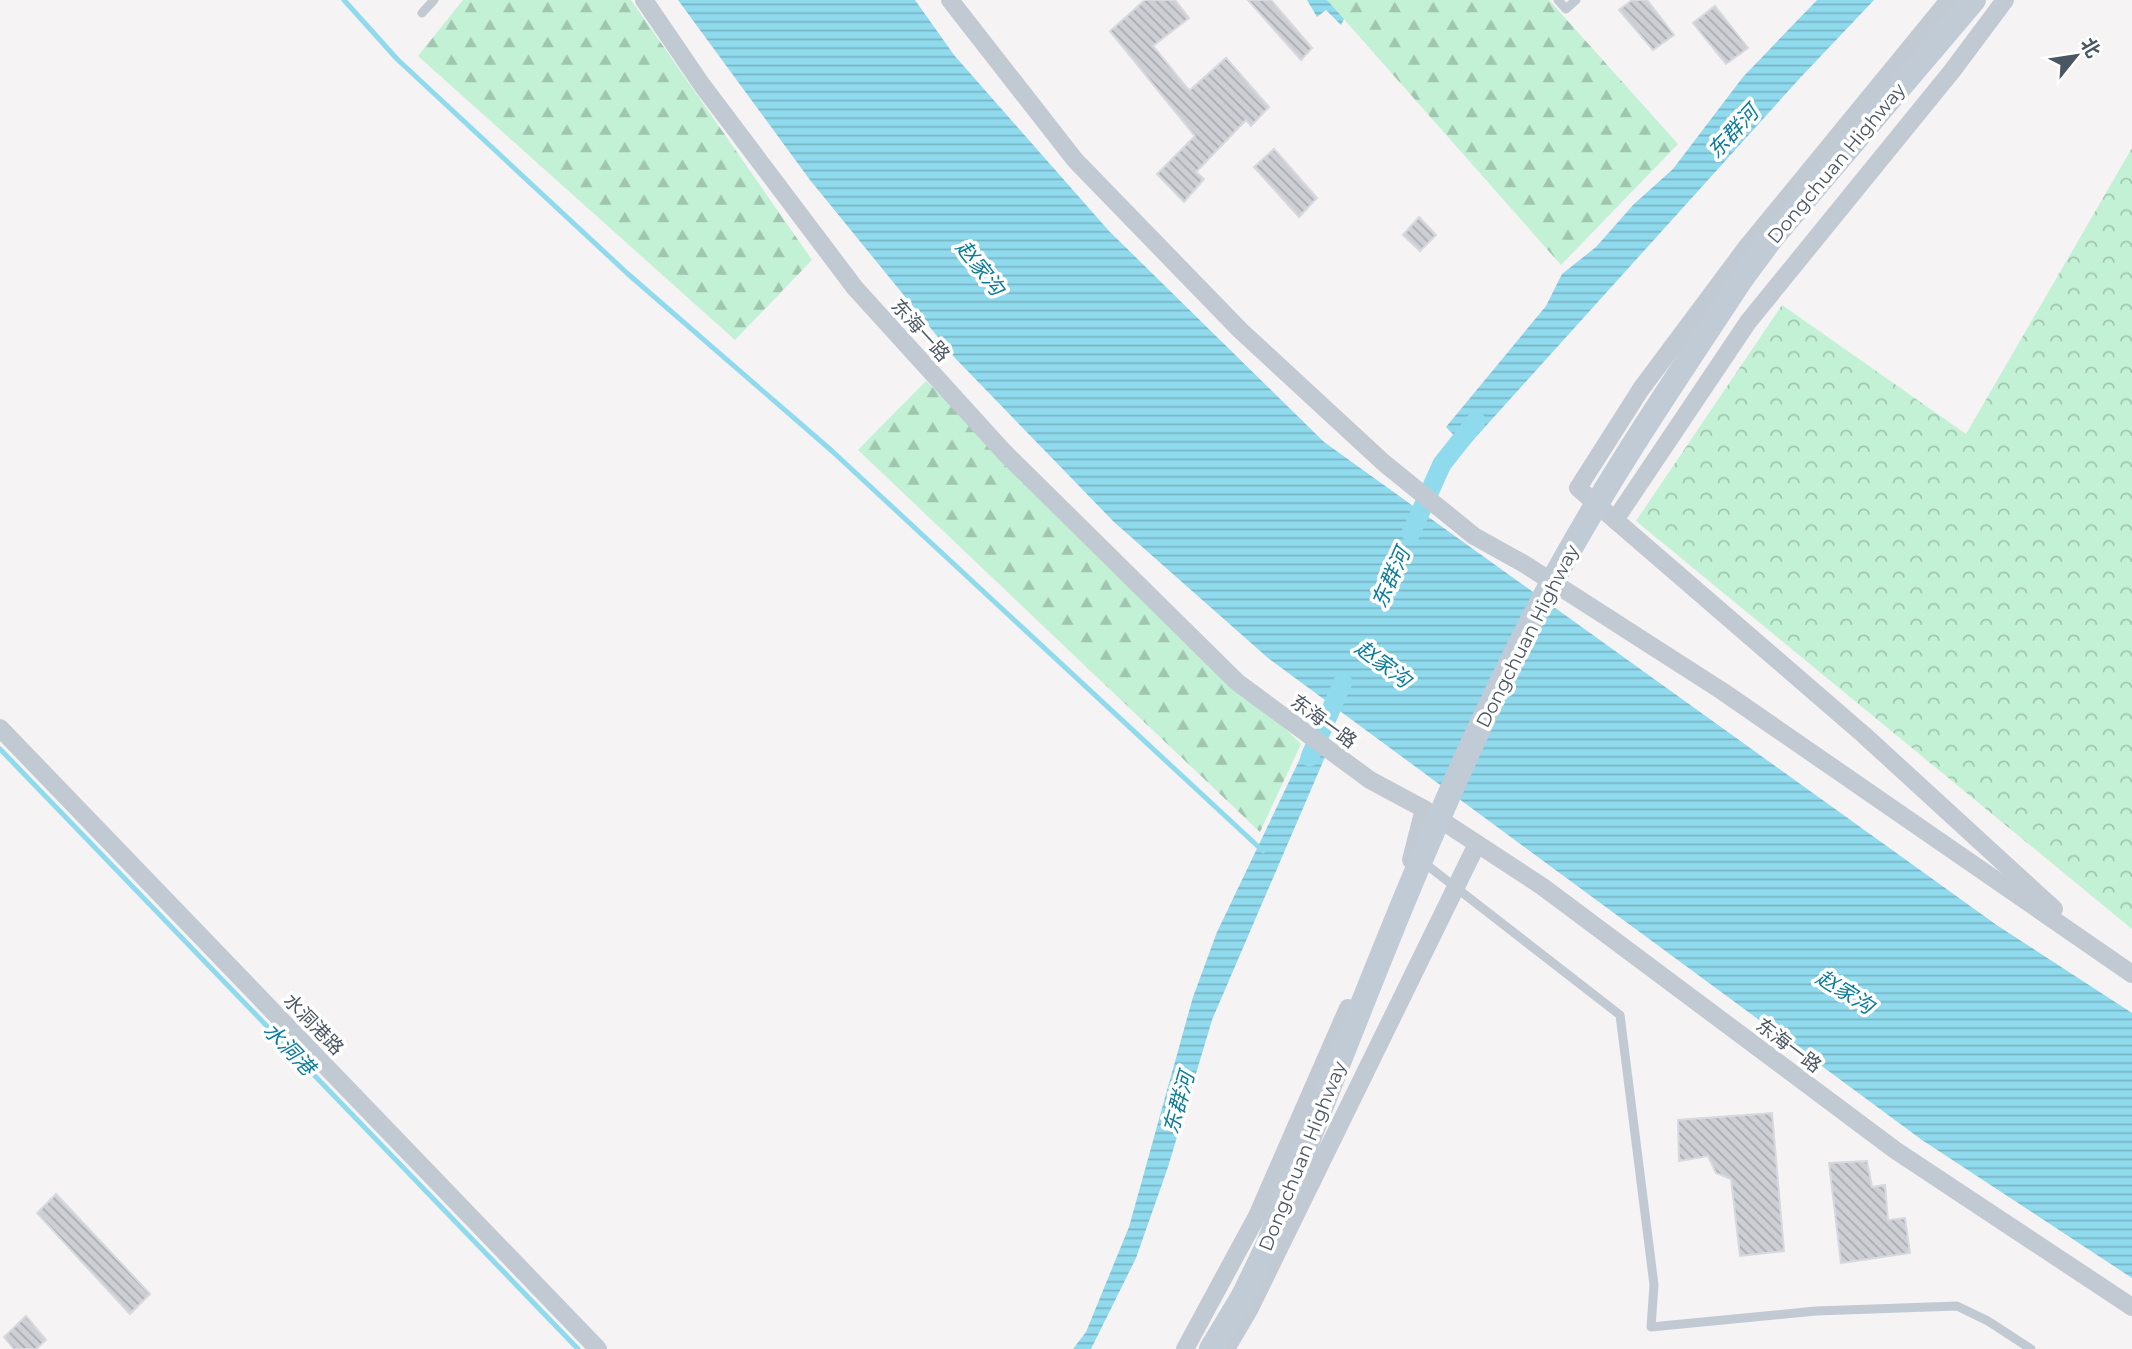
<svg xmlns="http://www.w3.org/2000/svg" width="2132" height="1349" viewBox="0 0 2132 1349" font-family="Montserrat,'Noto Sans SC',sans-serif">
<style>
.forest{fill:url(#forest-firs)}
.park{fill:url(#park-crowns)}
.water{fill:url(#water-rules)}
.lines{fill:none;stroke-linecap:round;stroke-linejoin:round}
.stream{stroke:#90daee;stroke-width:5}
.canal{stroke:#90daee;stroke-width:19}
.building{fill:url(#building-back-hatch);stroke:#d7d9de;stroke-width:2}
.lane{stroke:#c1cad2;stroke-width:9}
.street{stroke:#c1cad2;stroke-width:18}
.secondary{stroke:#c1cbd6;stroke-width:24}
.secondary-bridge{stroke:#c1cbd6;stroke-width:24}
.labels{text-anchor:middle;stroke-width:7;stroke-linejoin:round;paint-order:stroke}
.street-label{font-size:19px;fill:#4a5661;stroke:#fff}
.water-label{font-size:21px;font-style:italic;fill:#0c7c9b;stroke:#fff}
</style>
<defs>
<pattern id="forest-firs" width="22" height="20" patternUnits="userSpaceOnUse" patternTransform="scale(1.75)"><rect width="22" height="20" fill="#c3f1d5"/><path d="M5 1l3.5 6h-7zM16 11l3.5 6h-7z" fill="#a0c6b0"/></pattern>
<pattern id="park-crowns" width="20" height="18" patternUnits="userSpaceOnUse" patternTransform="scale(1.75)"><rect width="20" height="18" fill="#c3f1d5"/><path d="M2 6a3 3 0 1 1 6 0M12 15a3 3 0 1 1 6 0" fill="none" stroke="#a0c6b0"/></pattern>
<pattern id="water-rules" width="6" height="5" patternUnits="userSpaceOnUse" patternTransform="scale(1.75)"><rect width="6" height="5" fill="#90daee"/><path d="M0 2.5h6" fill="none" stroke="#78b4c4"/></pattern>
<pattern id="building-back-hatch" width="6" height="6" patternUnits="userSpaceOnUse" patternTransform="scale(1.75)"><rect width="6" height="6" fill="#cdcfd5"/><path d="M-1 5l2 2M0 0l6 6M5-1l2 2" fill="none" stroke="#a8abb0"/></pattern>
</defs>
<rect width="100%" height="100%" fill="#f5f3f3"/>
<g class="forest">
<polygon points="463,0 631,0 812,260 735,340 418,56"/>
<polygon points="1327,0 1549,0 1678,144 1561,265"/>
<polygon points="926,381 1301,744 1260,832 858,450"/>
</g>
<polygon class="park" points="2132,148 2132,929 1636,521 1782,305 1966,434"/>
<g class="water">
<polygon points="678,0 915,0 954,55 1109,231 1324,442 1998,926 2132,1013 2132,1278 1922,1140 1268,658 1114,522 955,358 810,180"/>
<polygon points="1307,0 1327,0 1344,19 1341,25 1326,10 1317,17"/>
<polygon points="1817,0 1874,0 1800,78 1466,448 1446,427 1546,306 1562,274 1596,247 1634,204 1673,169 1743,77"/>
<polygon points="1308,742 1325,757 1212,1020 1168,1167 1136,1258 1091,1349 1073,1349 1086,1332 1129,1227 1193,997 1217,932"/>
</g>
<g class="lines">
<g class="stream">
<polyline points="344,0 397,59 628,274 832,451 1263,851"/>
<polyline points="0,749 578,1349"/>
</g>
<g class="canal">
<polyline points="1411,533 1442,464 1476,421"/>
<polyline points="1310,757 1343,682"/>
</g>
</g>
<g class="building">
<polygon points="1145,0 1175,0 1189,18 1153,46 1187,88 1190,90 1226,58 1269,107 1251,126 1246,120 1196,172 1204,179 1184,202 1157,174 1195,136 1110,31"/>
<polygon points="1248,0 1271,0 1312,48 1301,60"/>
<polygon points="1632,0 1647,0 1674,35 1653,50 1619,10"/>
<polygon points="1715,6 1748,48 1726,64 1693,23"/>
<polygon points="1274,149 1317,198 1299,217 1254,167"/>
<polygon points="1419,217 1436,235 1420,251 1403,235"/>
<polygon points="1772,1113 1784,1251 1740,1256 1731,1179 1716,1173 1708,1156 1679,1161 1678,1120"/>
<polygon points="1867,1161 1872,1187 1885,1185 1888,1220 1905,1218 1910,1253 1841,1263 1829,1163"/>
<polygon points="56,1194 150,1294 130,1314 37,1213"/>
<polygon points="26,1316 46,1340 36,1349 14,1349 4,1337"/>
</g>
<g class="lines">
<g class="lane">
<polyline points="1558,0 1566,9 1576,0"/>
<polyline points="422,13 434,0"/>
<polyline points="1423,862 1620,1015 1654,1285 1651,1327 1816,1311 1957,1306 1988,1321 2031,1349"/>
</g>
<g class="street">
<polyline points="644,0 702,85 855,288 1004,452 1237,682 1370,780 1424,809 1543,887 1895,1150 2132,1307"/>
<polyline points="950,0 1075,160 1240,330 1384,463 1474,536 1526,565 1722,691 2132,974"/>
<polyline points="1949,0 1746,248 1641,389 1578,488 1864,735 2054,909"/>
<polyline points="1615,520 1748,322 1952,71 2005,0"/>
<polyline points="0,728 598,1349"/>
<polyline points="1411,860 1424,809"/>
<polyline points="1185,1349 1257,1216 1348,1008"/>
<polyline points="1226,1349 1249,1310 1477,844"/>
</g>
<g class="secondary">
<polyline points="1743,277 1772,238 1974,0"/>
<polyline points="1211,1349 1243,1296"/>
</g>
<path class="secondary-bridge" d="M 1243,1296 L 1268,1244 C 1353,1028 1437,800 1545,595 C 1604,484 1674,382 1743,277"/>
</g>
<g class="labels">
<g class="street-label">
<text transform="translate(1836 163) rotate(-50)" y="7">Dongchuan Highway</text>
<text transform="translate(921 330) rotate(48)" y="7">东海一路</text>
<text transform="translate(1527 636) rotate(-63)" y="7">Dongchuan Highway</text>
<text transform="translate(1324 721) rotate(36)" y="7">东海一路</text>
<text transform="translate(314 1024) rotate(46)" y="7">水洞港路</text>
<text transform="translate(1789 1045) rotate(37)" y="7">东海一路</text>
<text transform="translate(1302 1156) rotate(-68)" y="7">Dongchuan Highway</text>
</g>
<g class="water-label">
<text transform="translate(1733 132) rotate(-47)" y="7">东群河</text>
<text transform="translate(980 268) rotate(52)" y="7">赵家沟</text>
<text transform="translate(1391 578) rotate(-66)" y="7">东群河</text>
<text transform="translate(1383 664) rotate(37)" y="7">赵家沟</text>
<text transform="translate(1845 992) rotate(32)" y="7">赵家沟</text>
<text transform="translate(289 1049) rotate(46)" y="7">水洞港</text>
<text transform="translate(1179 1103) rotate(-74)" y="7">东群河</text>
</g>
</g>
<g transform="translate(2076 56) rotate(60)" stroke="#ffffff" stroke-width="5" paint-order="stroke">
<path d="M0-5L12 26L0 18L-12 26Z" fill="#4a5661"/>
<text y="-10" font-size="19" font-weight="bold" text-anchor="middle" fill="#4a5661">北</text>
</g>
</svg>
